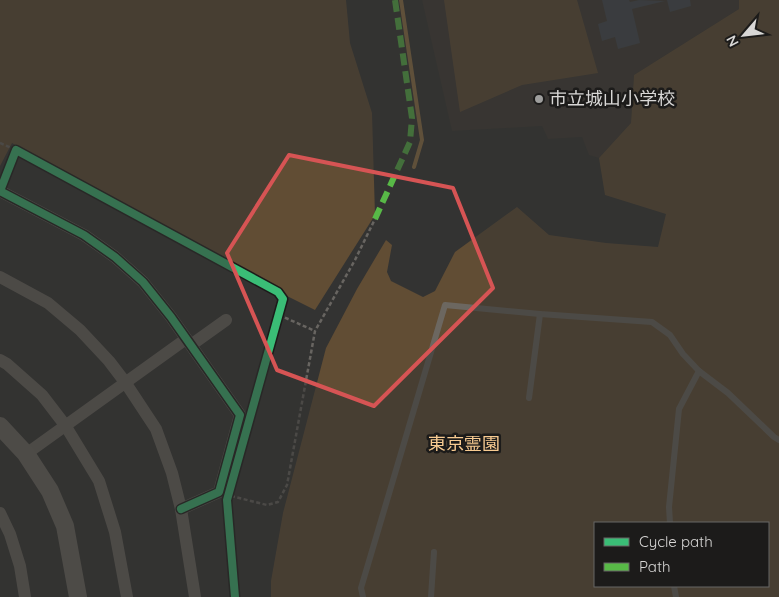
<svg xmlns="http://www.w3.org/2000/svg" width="779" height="597" viewBox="0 0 779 597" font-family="Quicksand,'Noto Sans JP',sans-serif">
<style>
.built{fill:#3e3933}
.green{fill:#614d34;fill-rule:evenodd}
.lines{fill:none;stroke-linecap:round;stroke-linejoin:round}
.stream{stroke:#967445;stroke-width:4}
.building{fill:#434850}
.path{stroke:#686561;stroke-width:2.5;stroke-dasharray:4 2.5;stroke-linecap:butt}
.lane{stroke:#6c6760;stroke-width:6}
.street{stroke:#6c6760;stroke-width:12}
.secondary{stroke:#6e6962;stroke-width:18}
.quiet{stroke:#58b947;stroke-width:6;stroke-dasharray:12 6;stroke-linecap:butt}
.cycleway-casing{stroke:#1c1b1a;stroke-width:11}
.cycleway{stroke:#3abd76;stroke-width:8}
.marked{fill:none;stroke:#d65454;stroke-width:4;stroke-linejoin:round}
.poi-dot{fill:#9e9e9d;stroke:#1c1b1a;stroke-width:2}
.labels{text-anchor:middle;stroke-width:5;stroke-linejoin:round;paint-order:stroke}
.poi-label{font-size:18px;fill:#d8d7d6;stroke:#1c1b1a;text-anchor:start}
.park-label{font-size:18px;fill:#f8cb91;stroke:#1c1b1a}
</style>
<rect width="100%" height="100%" fill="#333332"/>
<polygon class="built" points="422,0 739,0 739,9 634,75 631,123 599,158 589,155 582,137 548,139 542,126 452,131"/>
<g class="green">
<polygon points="0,0 346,0 350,43 372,113 375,215 315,310 287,296 12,143 0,166"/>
<polygon points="444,0 577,0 598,73 522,85 460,112"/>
<path d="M 739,0 L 779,0 L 779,597 L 271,597 L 271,581 L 283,513 L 326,348 L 357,289 L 386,240 L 392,245 L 387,272 L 391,281 L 423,297 L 435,291 L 455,252 L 517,207 L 549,235 L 606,243 L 658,247 L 666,214 L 605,195 L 599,158 L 631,123 L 634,75 L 739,9 ZM 595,523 L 768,523 L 768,586 L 595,586 Z"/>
</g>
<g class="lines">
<polyline class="stream" points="401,0 422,140 414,167"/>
</g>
<g class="building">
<polygon points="602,0 629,0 630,2 639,0 665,1 632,9 640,43 618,49 615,37 602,41 598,24 607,21"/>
<polygon points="667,0 690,0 691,6 670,12"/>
</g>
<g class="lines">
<g class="path">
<polyline points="0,143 16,150"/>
<polyline points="5,179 16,150 278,292 283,299 252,409"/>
<polyline points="279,315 315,331"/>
<polyline points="231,496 267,505 278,502 287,485 315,331 355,260 375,219"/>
<polyline points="227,501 235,597"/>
</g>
<g class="lane">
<polyline points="529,398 540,314"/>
<polyline points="670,523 669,507 679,409 699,371"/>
<polyline points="674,586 676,597"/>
<polyline points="363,597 361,588 445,305 540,314 652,322 670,335 683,354 699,371 728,393 774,437 779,440"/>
<polyline points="431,597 434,552"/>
</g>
<g class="street">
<polyline points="0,191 84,235 115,257 143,282 171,317 240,415 219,492 181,509"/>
<polyline points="0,277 48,303 80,330 109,361 125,382 156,429 172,473 181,509 195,597"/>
<polyline points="191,345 226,320"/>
<polyline points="0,360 7,364 42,395 65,425 99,481 115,532 127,597"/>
<polyline points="26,454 186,339"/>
<polyline points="0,513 10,534 20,566 25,597"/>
</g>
<polyline class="secondary" points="0,426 26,454 50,491 65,526 78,597"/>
<polyline class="quiet" points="375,219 410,142 412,118 395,0"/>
<g class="cycleway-casing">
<g id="cycleway">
<polyline points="0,191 16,150 278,292 283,299 227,500 235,597"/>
<polyline points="0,191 84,235 115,257 143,282 171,317 240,415 219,492 181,509"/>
</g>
</g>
<use href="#cycleway" class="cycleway"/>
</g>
<path d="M0 0H779V597H0ZM 289,155 L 453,188 L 493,288 L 374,406 L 277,370 L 227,253 Z" fill="#333332" fill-opacity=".55" fill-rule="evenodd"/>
<path class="marked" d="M 289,155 L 453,188 L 493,288 L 374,406 L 277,370 L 227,253 Z"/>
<circle class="poi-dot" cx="539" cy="99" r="5"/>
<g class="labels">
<g class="poi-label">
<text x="549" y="105">市立城山小学校</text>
</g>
<g class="park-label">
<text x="464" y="450">東京霊園</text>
</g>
</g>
<rect x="594" y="522" width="175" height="65" fill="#1c1b1a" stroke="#676665"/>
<rect x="604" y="538" width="25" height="8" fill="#3abd76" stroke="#676665"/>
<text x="639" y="547" font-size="15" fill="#d8d7d6">Cycle path</text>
<rect x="604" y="563" width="25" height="8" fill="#58b947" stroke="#676665"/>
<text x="639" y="572" font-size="15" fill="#d8d7d6">Path</text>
<g transform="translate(744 35) rotate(242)" stroke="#1c1b1a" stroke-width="4" paint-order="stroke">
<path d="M0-4L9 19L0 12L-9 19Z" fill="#d8d7d6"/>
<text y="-8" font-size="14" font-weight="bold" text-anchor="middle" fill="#d8d7d6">N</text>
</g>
</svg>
